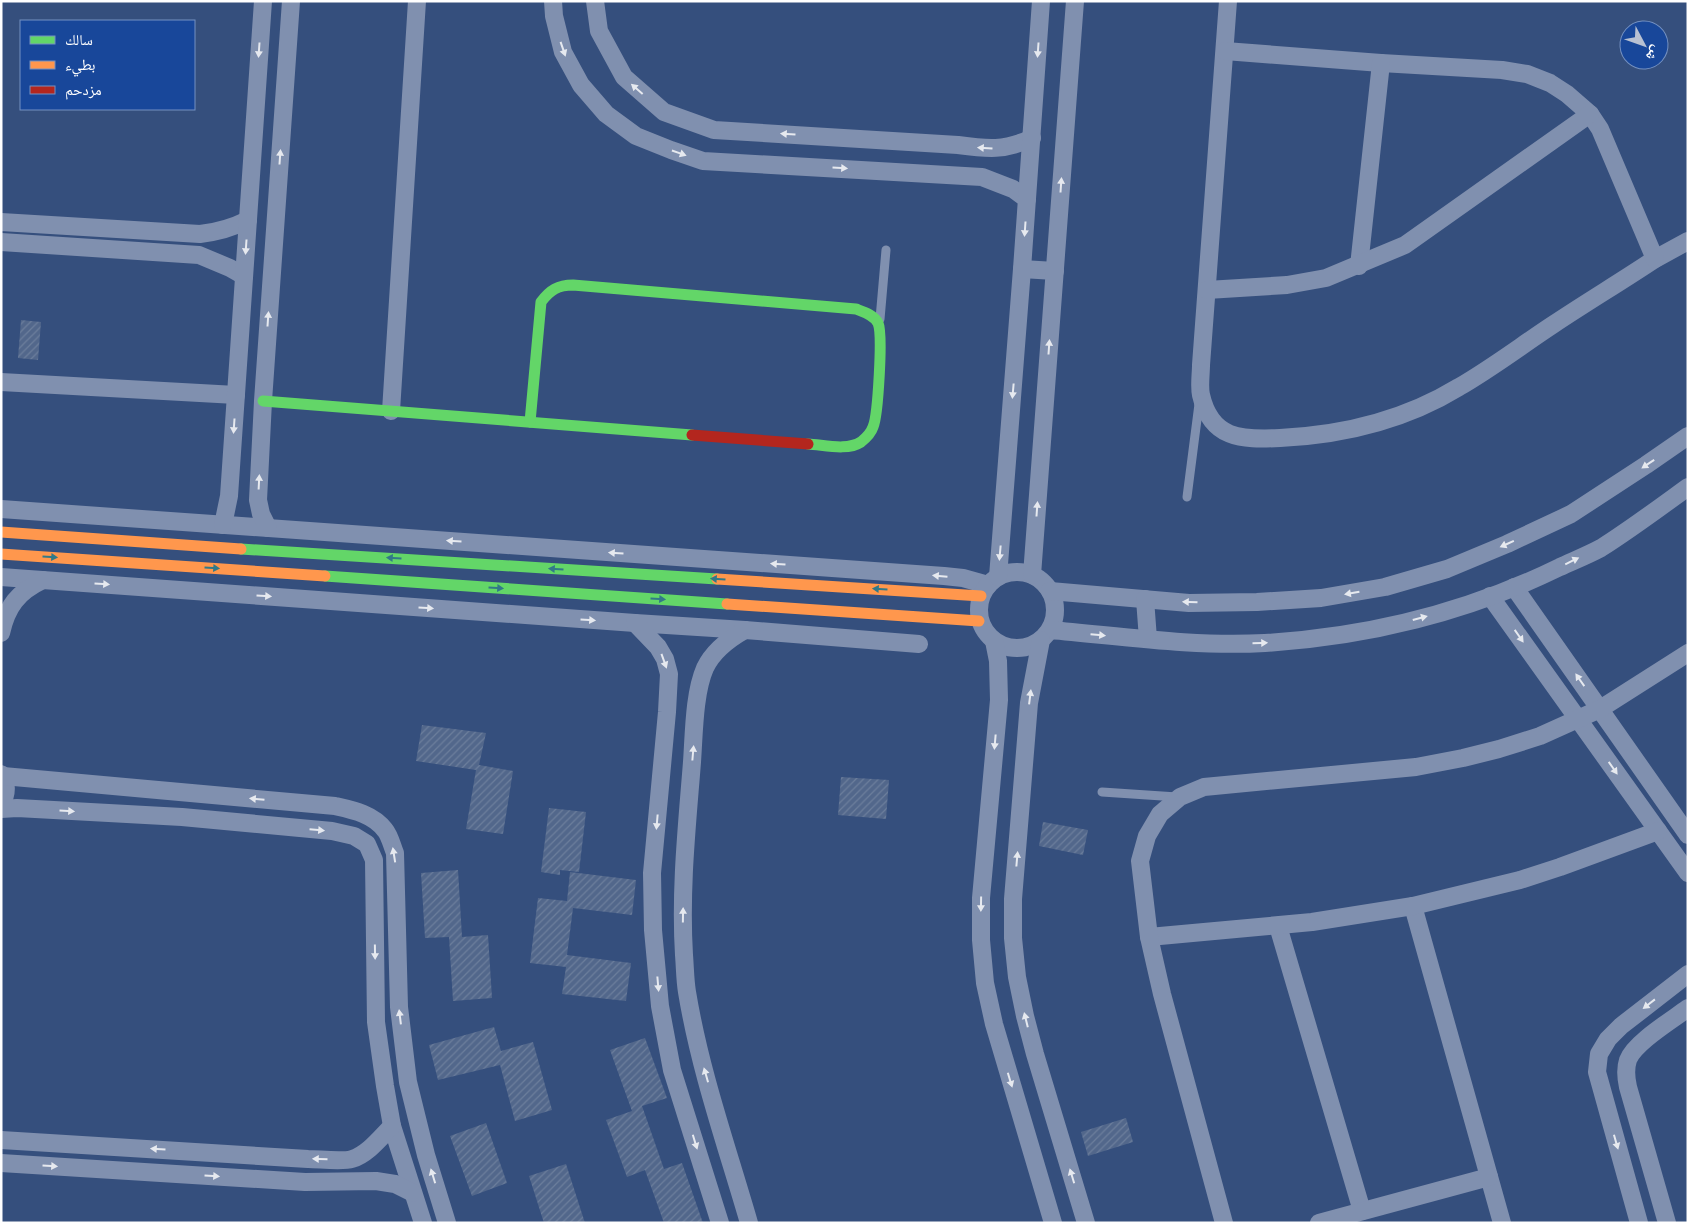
<svg xmlns="http://www.w3.org/2000/svg" width="1689" height="1224" viewBox="0 0 1689 1224" font-family="Roboto,'Noto Naskh Arabic',sans-serif">
<style>
.building{fill:url(#building-hatch)}
.lines{fill:none;stroke-linecap:round;stroke-linejoin:round}
.lane{stroke:#8090af;stroke-width:9}
.street{stroke:#8090af;stroke-width:18}
.fast{stroke:#63d668;stroke-width:11}
.slow{stroke:#ff974d;stroke-width:11}
.jam{stroke:#b3261e;stroke-width:11}
.oneway{fill:#e6e9ef}
.oneway2{fill:#327988}
</style>
<defs>
<pattern id="building-hatch" width="6" height="6" patternUnits="userSpaceOnUse" patternTransform="scale(1.25)"><rect width="6" height="6" fill="#52678b"/><path d="M-1 1l2-2M0 6l6-6M5 7l2-2" fill="none" stroke="#6c7e9c"/></pattern>
</defs>
<rect width="100%" height="100%" fill="#354f7d"/>
<g class="building">
<polygon points="21,320 41,322 38,360 18,358"/>
<polygon points="422,725 486,733 479,765 513,771 503,834 466,829 476,770 416,761"/>
<polygon points="841,777 889,780 886,819 838,815"/>
<polygon points="549,808 586,812 579,872 560,870 560,875 541,872"/>
<polygon points="1043,822 1088,830 1083,855 1039,846"/>
<polygon points="458,870 462,937 488,935 492,998 453,1001 449,937 425,938 421,873"/>
<polygon points="570,872 636,880 632,915 573,908 567,955 631,963 626,1001 562,994 566,967 530,963 538,898 567,901"/>
<polygon points="494,1027 501,1051 533,1042 552,1110 515,1121 500,1065 438,1080 429,1045"/>
<polygon points="645,1038 667,1098 642,1106 664,1169 682,1163 703,1223 664,1223 645,1170 627,1177 606,1120 632,1111 610,1050"/>
<polygon points="1126,1118 1133,1142 1088,1156 1081,1132"/>
<polygon points="486,1123 507,1183 472,1196 450,1136"/>
<polygon points="566,1164 585,1223 544,1223 529,1176"/>
</g>
<g class="lines">
<g class="lane">
<polyline points="880,319 886,250"/>
<polyline points="1187,497 1199,404"/>
<polyline points="1102,792 1177,797"/>
</g>
<g class="street">
<polyline points="553,1 554,16 563,52 581,85 606,114 636,136 671,150 703,161 982,177 1013,189 1027,199"/>
<path d="M 595,1 L 599,31 L 624,77 L 664,112 L 714,130 L 958,145 C 987,149 1005,151 1032,138"/>
<path d="M 1228,1 L 1201,365 C 1201,374 1199,386 1201,395 C 1211,439 1241,440 1280,438 C 1343,435 1405,420 1459,387 C 1492,368 1522,345 1554,324 C 1587,302 1622,281 1655,259 L 1688,241"/>
<polyline points="1225,51 1381,63 1502,70 1527,74 1550,83 1567,94 1590,114 1600,129 1655,259"/>
<path d="M 1,222 L 200,234 C 218,232 232,228 248,220"/>
<polyline points="1,242 199,255 230,268 244,276"/>
<polyline points="1359,266 1381,63"/>
<polyline points="1022,269 1055,271"/>
<polyline points="1207,290 1287,285 1326,278 1405,245 1590,114"/>
<polyline points="1,382 236,395"/>
<polyline points="391,411 417,1"/>
<polyline points="1,509 944,576 963,578 988,585"/>
<polyline points="223,525 229,496 263,1"/>
<polyline points="268,528 261,514 258,500 263,401 291,1"/>
<circle cx="1017" cy="610" r="38"/>
<polyline points="1032,575 1075,1"/>
<polyline points="1,577 635,623 745,630 919,644"/>
<polyline points="998,577 1022,269 1041,1"/>
<polyline points="1514,587 1688,835"/>
<polyline points="1050,591 1189,603 1257,602 1321,598 1385,587 1447,569 1507,544 1571,514 1646,465 1688,436"/>
<polyline points="1490,596 1688,873"/>
<polyline points="1145,599 1148,639"/>
<polyline points="635,623 658,647 665,659 669,674 667,712 652,873 653,930 660,1006 672,1070 720,1223"/>
<path d="M 745,630 C 729,639 713,651 705,668 C 694,693 694,734 692,762 C 687,826 680,890 684,955 C 685,967 685,980 687,992 C 700,1071 727,1147 749,1223"/>
<path d="M 1050,630 C 1121,636 1193,647 1265,643 C 1366,637 1468,612 1560,567 C 1573,561 1588,555 1601,548 C 1631,529 1659,508 1688,487"/>
<path d="M 1,633 C 7,606 18,592 43,580"/>
<polyline points="1041,640 1029,703 1013,899 1013,938 1017,977 1025,1016 1035,1054 1086,1223"/>
<polyline points="994,641 998,661 999,700 981,898 981,940 985,983 994,1024 1053,1223"/>
<path d="M 1,774 C 8,784 7,794 1,805"/>
<path d="M 3,776 L 335,806 C 353,810 373,814 385,830 C 390,836 392,846 395,853 L 399,1007 L 408,1082 L 426,1155 L 447,1223"/>
<polyline points="1,809 17,808 182,817 332,831 354,836 367,844 374,860 376,1022 385,1086 392,1126 423,1223"/>
<polyline points="1413,906 1502,1223"/>
<polyline points="1278,926 1362,1211"/>
<polyline points="1149,937 1312,922 1413,906 1520,880 1560,867 1658,831"/>
<path d="M 1,1140 L 308,1159 C 319,1159 342,1162 352,1159 C 368,1154 380,1138 392,1126"/>
<polyline points="1,1163 305,1182 376,1181 395,1184 413,1193"/>
<polyline points="1224,1223 1162,994 1149,937 1140,861 1147,836 1160,814 1180,797 1204,787 1416,767 1463,758 1499,749 1540,736 1600,709 1688,653"/>
<polyline points="1319,1223 1489,1177"/>
<polyline points="1639,1223 1597,1072 1599,1054 1608,1039 1621,1026 1688,974"/>
<path d="M 1667,1223 L 1628,1087 C 1626,1078 1625,1069 1628,1060 C 1634,1043 1672,1020 1688,1008"/>
</g>
<g class="fast">
<polyline points="263,401 692,435"/>
<path d="M 530,422 L 541,302 C 550,290 558,285 573,285 L 856,309 C 864,312 874,315 878,323 C 883,334 878,416 873,427 C 871,433 866,438 861,442 C 847,451 825,445 808,444"/>
<polyline points="241,549 717,579"/>
<polyline points="325,576 727,604"/>
</g>
<g class="slow">
<polyline points="1,532 241,549"/>
<polyline points="1,554 325,576"/>
<polyline points="717,579 981,596"/>
<polyline points="727,604 979,621"/>
</g>
<polyline class="jam" points="692,435 808,444"/>
</g>
<defs><path id="oneway-solid" d="M-6-.8H1V-3.2L6.5 0L1 3.2V.8H-6Z" transform="scale(1.25)"/></defs>
<g class="oneway">
<use href="#oneway-solid" transform="translate(563 49) rotate(71)"/>
<use href="#oneway-solid" transform="translate(259 50) rotate(94)"/>
<use href="#oneway-solid" transform="translate(1038 50) rotate(94)"/>
<use href="#oneway-solid" transform="translate(637 89) rotate(-139)"/>
<use href="#oneway-solid" transform="translate(788 134) rotate(-176)"/>
<use href="#oneway-solid" transform="translate(985 148) rotate(-176)"/>
<use href="#oneway-solid" transform="translate(679 153) rotate(19)"/>
<use href="#oneway-solid" transform="translate(280 157) rotate(-86)"/>
<use href="#oneway-solid" transform="translate(840 168) rotate(3)"/>
<use href="#oneway-solid" transform="translate(1061 185) rotate(-86)"/>
<use href="#oneway-solid" transform="translate(1025 229) rotate(94)"/>
<use href="#oneway-solid" transform="translate(246 247) rotate(94)"/>
<use href="#oneway-solid" transform="translate(268 319) rotate(-86)"/>
<use href="#oneway-solid" transform="translate(1049 347) rotate(-86)"/>
<use href="#oneway-solid" transform="translate(1013 391) rotate(95)"/>
<use href="#oneway-solid" transform="translate(234 426) rotate(94)"/>
<use href="#oneway-solid" transform="translate(1648 464) rotate(146)"/>
<use href="#oneway-solid" transform="translate(259 482) rotate(-87)"/>
<use href="#oneway-solid" transform="translate(1037 509) rotate(-86)"/>
<use href="#oneway-solid" transform="translate(454 541) rotate(-176)"/>
<use href="#oneway-solid" transform="translate(1507 544) rotate(156)"/>
<use href="#oneway-solid" transform="translate(616 553) rotate(-176)"/>
<use href="#oneway-solid" transform="translate(1000 553) rotate(95)"/>
<use href="#oneway-solid" transform="translate(1572 561) rotate(-26)"/>
<use href="#oneway-solid" transform="translate(778 564) rotate(-176)"/>
<use href="#oneway-solid" transform="translate(940 576) rotate(-175)"/>
<use href="#oneway-solid" transform="translate(102 584) rotate(4)"/>
<use href="#oneway-solid" transform="translate(1352 593) rotate(170)"/>
<use href="#oneway-solid" transform="translate(264 596) rotate(4)"/>
<use href="#oneway-solid" transform="translate(1190 602) rotate(-178)"/>
<use href="#oneway-solid" transform="translate(426 608) rotate(4)"/>
<use href="#oneway-solid" transform="translate(1420 618) rotate(-15)"/>
<use href="#oneway-solid" transform="translate(588 620) rotate(4)"/>
<use href="#oneway-solid" transform="translate(1098 635) rotate(5)"/>
<use href="#oneway-solid" transform="translate(1519 636) rotate(55)"/>
<use href="#oneway-solid" transform="translate(1260 643) rotate(-1)"/>
<use href="#oneway-solid" transform="translate(664 661) rotate(70)"/>
<use href="#oneway-solid" transform="translate(1580 680) rotate(-125)"/>
<use href="#oneway-solid" transform="translate(1030 697) rotate(-83)"/>
<use href="#oneway-solid" transform="translate(995 742) rotate(95)"/>
<use href="#oneway-solid" transform="translate(693 753) rotate(-85)"/>
<use href="#oneway-solid" transform="translate(1613 768) rotate(55)"/>
<use href="#oneway-solid" transform="translate(257 799) rotate(-175)"/>
<use href="#oneway-solid" transform="translate(67 811) rotate(3)"/>
<use href="#oneway-solid" transform="translate(657 822) rotate(95)"/>
<use href="#oneway-solid" transform="translate(317 830) rotate(5)"/>
<use href="#oneway-solid" transform="translate(394 855) rotate(-99)"/>
<use href="#oneway-solid" transform="translate(1017 859) rotate(-85)"/>
<use href="#oneway-solid" transform="translate(981 904) rotate(91)"/>
<use href="#oneway-solid" transform="translate(683 915) rotate(-89)"/>
<use href="#oneway-solid" transform="translate(375 952) rotate(89)"/>
<use href="#oneway-solid" transform="translate(658 984) rotate(85)"/>
<use href="#oneway-solid" transform="translate(1649 1004) rotate(142)"/>
<use href="#oneway-solid" transform="translate(400 1017) rotate(-97)"/>
<use href="#oneway-solid" transform="translate(1026 1020) rotate(-104)"/>
<use href="#oneway-solid" transform="translate(706 1075) rotate(-106)"/>
<use href="#oneway-solid" transform="translate(1010 1080) rotate(73)"/>
<use href="#oneway-solid" transform="translate(695 1142) rotate(73)"/>
<use href="#oneway-solid" transform="translate(1616 1142) rotate(74)"/>
<use href="#oneway-solid" transform="translate(158 1149) rotate(-176)"/>
<use href="#oneway-solid" transform="translate(320 1159) rotate(-179)"/>
<use href="#oneway-solid" transform="translate(50 1166) rotate(4)"/>
<use href="#oneway-solid" transform="translate(212 1176) rotate(4)"/>
<use href="#oneway-solid" transform="translate(433 1176) rotate(-107)"/>
<use href="#oneway-solid" transform="translate(1072 1176) rotate(-107)"/>
</g>
<g class="oneway2">
<use href="#oneway-solid" transform="translate(50 557) rotate(4)"/>
<use href="#oneway-solid" transform="translate(394 558) rotate(-176)"/>
<use href="#oneway-solid" transform="translate(212 568) rotate(4)"/>
<use href="#oneway-solid" transform="translate(556 569) rotate(-176)"/>
<use href="#oneway-solid" transform="translate(718 579) rotate(-176)"/>
<use href="#oneway-solid" transform="translate(496 588) rotate(4)"/>
<use href="#oneway-solid" transform="translate(880 589) rotate(-176)"/>
<use href="#oneway-solid" transform="translate(658 599) rotate(4)"/>
</g>
<rect width="1689" height="1224" fill="none" stroke="#ffffff" stroke-width="5"/>
<rect x="20" y="20" width="175" height="90" fill="#18479a" stroke="#7491c2"/>
<rect x="30" y="36" width="25" height="8" fill="#63d668" stroke="#7491c2"/>
<text x="65" y="45" font-size="15" fill="#ffffff">سالك</text>
<rect x="30" y="61" width="25" height="8" fill="#ff974d" stroke="#7491c2"/>
<text x="65" y="70" font-size="15" fill="#ffffff">بطيء</text>
<rect x="30" y="86" width="25" height="8" fill="#b3261e" stroke="#7491c2"/>
<text x="65" y="95" font-size="15" fill="#ffffff">مزدحم</text>
<g transform="translate(1644 45) rotate(131)"><circle r="24" fill="#18479a" stroke="#7491c2"/>
<path d="M0-4L9 19L0 12L-9 19Z" fill="#b8c1d2"/>
<text y="-8" font-size="14" font-weight="bold" text-anchor="middle" fill="#ffffff">ش</text>
</g>
</svg>
